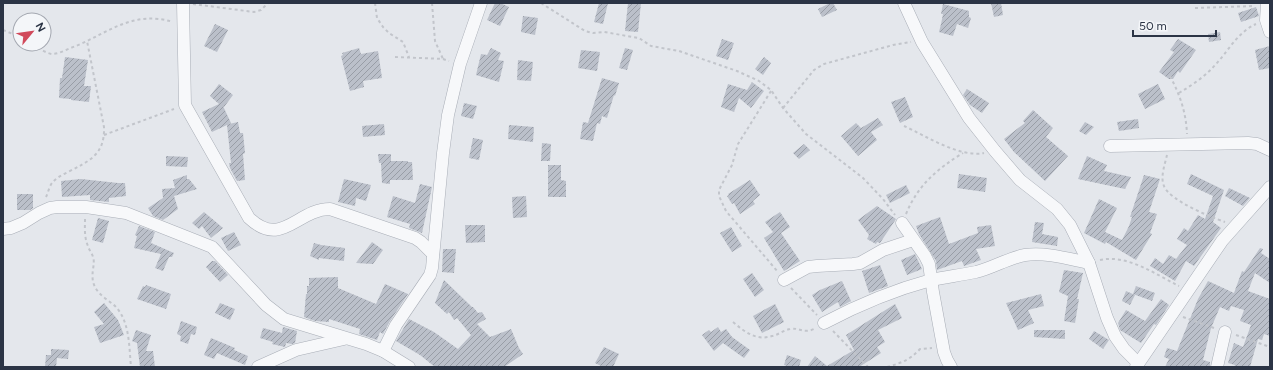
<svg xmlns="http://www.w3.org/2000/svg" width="1273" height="370" viewBox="0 0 1273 370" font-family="Figtree,sans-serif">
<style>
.building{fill:url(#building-hatch)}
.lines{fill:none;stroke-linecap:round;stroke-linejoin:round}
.minor-casing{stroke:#a9aeb7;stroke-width:13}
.path{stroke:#c2c5cb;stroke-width:2;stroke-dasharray:3 3;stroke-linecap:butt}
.minor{stroke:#f7f8fa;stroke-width:12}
</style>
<defs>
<pattern id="building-hatch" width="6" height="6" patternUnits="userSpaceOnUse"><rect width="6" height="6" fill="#bbc0ca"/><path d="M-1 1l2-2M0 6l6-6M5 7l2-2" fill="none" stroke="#989da6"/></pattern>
</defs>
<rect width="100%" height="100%" fill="#e4e7ec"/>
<g class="building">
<polygon points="495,3 500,3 509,7 500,26 487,20"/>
<polygon points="599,3 608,3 603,24 594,22"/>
<polygon points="628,3 641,3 638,32 625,31"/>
<polygon points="830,3 833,3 837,10 822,17 818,9"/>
<polygon points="991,3 1001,3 1003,15 994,17"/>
<polygon points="943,4 969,11 969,17 971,18 968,28 957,24 953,36 939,32 941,24 943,14 941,14"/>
<polygon points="1256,7 1259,16 1241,22 1238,13"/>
<polygon points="523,16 538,18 535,35 521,32"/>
<polygon points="215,24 228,30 217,52 204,46"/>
<polygon points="1220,32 1221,40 1209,42 1208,34"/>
<polygon points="722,39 734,43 728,60 716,56"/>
<polygon points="1178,39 1196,50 1180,73 1178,71 1173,79 1169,79 1159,72 1174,52 1170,50"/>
<polygon points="1270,46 1270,68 1259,70 1255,50"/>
<polygon points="359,48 361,54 378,51 382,78 363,81 364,87 350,91 341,56 343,55 342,53"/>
<polygon points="491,48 501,53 498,60 504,61 499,82 476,75 481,54 487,55"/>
<polygon points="625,48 633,50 627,70 619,68"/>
<polygon points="581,50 600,52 597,71 578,68"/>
<polygon points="65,57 88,60 84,86 91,86 89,102 71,100 71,99 59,98 60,78 62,78"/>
<polygon points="764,57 771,63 763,75 755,69"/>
<polygon points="518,60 533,62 531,81 517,80"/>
<polygon points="602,78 619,83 615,96 614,95 607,118 602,116 600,124 597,123 593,141 580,139 583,122 588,123"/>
<polygon points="752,82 764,91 751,108 739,98 734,112 721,107 728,84 747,90"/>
<polygon points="219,84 233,95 224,107 223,106 231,123 229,124 238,122 240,133 243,133 245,153 243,154 245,180 237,181 230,168 229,163 231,163 227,125 212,132 202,112 219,104 210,96"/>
<polygon points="1158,84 1165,99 1145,109 1138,94"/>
<polygon points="967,89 989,103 982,113 970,105 963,95"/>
<polygon points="905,97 913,117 900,123 891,102"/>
<polygon points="464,103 477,106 473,119 461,116"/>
<polygon points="1033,110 1053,128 1046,137 1068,156 1045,181 1014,152 1004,139 1025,123 1023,121"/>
<polygon points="878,118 883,125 871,132 877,140 858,156 841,136 856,123 861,128"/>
<polygon points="1138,119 1139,128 1119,131 1117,122"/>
<polygon points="1085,122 1094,127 1086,135 1079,131"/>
<polygon points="384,124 385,135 363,137 362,126"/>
<polygon points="509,125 534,127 533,142 508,139"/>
<polygon points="473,138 483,140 479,160 469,158"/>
<polygon points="542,143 551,144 550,161 541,161"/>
<polygon points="804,144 810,150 799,159 793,153"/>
<polygon points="378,154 391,154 391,161 408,161 408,162 412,162 413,180 390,180 390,184 382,183 381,163 379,163"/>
<polygon points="166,156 188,157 187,167 166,166"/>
<polygon points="1087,156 1107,165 1104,171 1131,177 1125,189 1078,179"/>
<polygon points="548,165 561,165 561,180 566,181 566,197 548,197"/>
<polygon points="959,174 987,178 985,192 957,188"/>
<polygon points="1191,174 1224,190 1213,222 1221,228 1194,266 1186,261 1175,281 1150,266 1155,258 1163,264 1169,255 1176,259 1187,245 1177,239 1184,228 1188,231 1198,215 1205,219 1213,196 1187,184"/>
<polygon points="187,175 187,179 189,179 197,189 174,196 178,209 163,220 153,216 148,208 163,198 162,189 175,188 173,180"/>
<polygon points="1144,175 1160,179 1149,212 1157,214 1150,233 1152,234 1136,260 1106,242 1105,244 1084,233 1099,199 1117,208 1105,232 1122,240 1129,226 1132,217 1130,217"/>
<polygon points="81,179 118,183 125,183 126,196 109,198 109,202 90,200 90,195 62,197 61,181"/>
<polygon points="344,179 371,185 366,201 356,198 355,206 338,202"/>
<polygon points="750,180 760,195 753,201 755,204 740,214 734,203 732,204 727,196 729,195 728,194"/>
<polygon points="420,184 432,187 422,233 409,228 410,224 387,217 393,196 415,203"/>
<polygon points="906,185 910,193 890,203 886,195"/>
<polygon points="1229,188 1250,198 1243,206 1225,196"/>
<polygon points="17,194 33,194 33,208 30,210 17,210"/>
<polygon points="526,196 527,217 513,218 512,197"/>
<polygon points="877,206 896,219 880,243 877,242 876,244 867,239 869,235 858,220"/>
<polygon points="204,212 223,228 211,238 202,226 199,229 192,223"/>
<polygon points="780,212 790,227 781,233 800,261 784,271 764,238 773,232 765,222"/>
<polygon points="940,217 949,244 978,233 977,227 991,225 995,246 976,249 981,260 964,266 962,261 937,270 936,261 919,234 916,226"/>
<polygon points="98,218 109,221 103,243 92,240"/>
<polygon points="1035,222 1044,223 1042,234 1058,237 1057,246 1032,242"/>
<polygon points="465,225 485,225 485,242 466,243"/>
<polygon points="139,226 155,232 151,243 174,253 172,257 169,257 163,271 155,268 161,254 134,248 137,236 135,235"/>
<polygon points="731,227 742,246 732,252 720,233"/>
<polygon points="234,232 241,245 228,251 221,238"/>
<polygon points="372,242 383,250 373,264 356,263"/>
<polygon points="314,243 321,245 345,248 344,261 319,258 319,260 310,256"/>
<polygon points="1260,248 1263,249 1261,253 1270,259 1270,283 1255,273 1248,291 1270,299 1270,336 1264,334 1262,340 1258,339 1250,367 1234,367 1235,365 1228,363 1234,343 1243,347 1251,325 1240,321 1244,310 1231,306 1229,311 1220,307 1211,328 1203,360 1210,362 1210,367 1165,367 1169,359 1164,357 1167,348 1177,351 1198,299 1208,281 1234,293 1242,271 1244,272"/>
<polygon points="443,249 456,249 454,273 442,272"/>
<polygon points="915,254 922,269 907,275 901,260"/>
<polygon points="212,261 215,261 228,275 220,282 206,267"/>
<polygon points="880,265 888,286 869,293 862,271"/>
<polygon points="1064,270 1083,273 1077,299 1079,299 1075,323 1064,321 1068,296 1059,292"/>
<polygon points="752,273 764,290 755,297 743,279"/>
<polygon points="338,277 338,288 376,304 385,284 408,294 390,321 383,334 380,332 377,340 359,334 360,329 329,319 329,322 315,321 304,317 306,294 307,294 307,286 309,286 309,278"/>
<polygon points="444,280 472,307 473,307 478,313 482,312 486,319 477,324 490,337 511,329 519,348 523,354 504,367 435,367 420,355 396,341 409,319 434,332 458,349 471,335 457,318 454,320 449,312 447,314 435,303"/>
<polygon points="842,281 851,301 840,307 838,302 822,312 812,295 820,290"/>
<polygon points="146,285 171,294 166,309 137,299 143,286 145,287"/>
<polygon points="1136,286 1155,293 1152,301 1133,294"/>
<polygon points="1126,291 1135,295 1130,305 1122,301"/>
<polygon points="1041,294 1044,306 1028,310 1034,323 1018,330 1006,303"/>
<polygon points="1161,299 1169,305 1156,325 1154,324 1141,343 1120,330 1118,323 1126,310 1145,321"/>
<polygon points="104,303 118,320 124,335 100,343 94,327 104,324 94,312"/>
<polygon points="220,303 235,309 230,320 215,313"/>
<polygon points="775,304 784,322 762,333 753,316"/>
<polygon points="895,304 902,318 878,330 885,342 877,347 881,353 859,367 807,367 815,356 827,366 854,350 846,335"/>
<polygon points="181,321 197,327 195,335 191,334 188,344 180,341 181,336 177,334"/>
<polygon points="283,327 297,331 295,343 292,344 286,343 285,347 272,344 273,342 260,338 263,328 282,333"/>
<polygon points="718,327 721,332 726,329 732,337 750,350 744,358 723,343 714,351 702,335 709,330 711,332"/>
<polygon points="136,330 151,335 146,351 153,351 155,367 140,367 137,343 132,341"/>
<polygon points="1034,330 1065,330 1065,339 1034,337"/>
<polygon points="1094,331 1109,340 1103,349 1089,339"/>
<polygon points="211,338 235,348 234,350 248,356 245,365 217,353 214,359 204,355"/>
<polygon points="604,347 619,354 613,367 603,367 595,363"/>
<polygon points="51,349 69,350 68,359 57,358 56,367 45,367 46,355 51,355"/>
<polygon points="787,355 801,360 799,367 790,367 784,365"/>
</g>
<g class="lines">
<g class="minor-casing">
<g id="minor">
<path d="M 183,3 L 185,105 L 249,218 C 282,249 297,209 330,209 L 415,238 L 421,242 L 433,254"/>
<polyline points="904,3 922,42 969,118 995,151 1020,180 1057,209 1070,225 1089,263 1107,318 1115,336 1124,349 1138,363"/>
<polyline points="1267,3 1266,20 1270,32"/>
<polyline points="1110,146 1248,143 1257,144 1270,150"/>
<polyline points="902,223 925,256 929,264 933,292 944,352 947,360 951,367"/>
<polyline points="3,229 11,228 23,223 39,213 50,208 57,207 86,207 126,213 212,247 266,305 284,319 366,344 383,351 409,367"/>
<polyline points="784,280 808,267 817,266 853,264 860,263 883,250 913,240"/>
<path d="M 824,323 C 858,305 894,290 931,280 C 946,277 961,275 976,272 C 993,268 1008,258 1025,255 C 1046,252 1069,259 1089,263"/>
<polyline points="383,351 396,325 430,275 432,268 443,153 448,115 460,64 481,3"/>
<polyline points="258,367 296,350 344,339"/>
<polyline points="1136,367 1222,241 1270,187"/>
<polyline points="1217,367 1225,332"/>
</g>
</g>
<g class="path">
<polyline points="375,3 377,18 383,27 389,33 403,42 409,57"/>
<polyline points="432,3 435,41 443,59"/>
<polyline points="541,3 585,31 593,33 604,32 639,38 651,46 679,51 737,71 759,81 771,90 783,108 806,134 863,178 883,199 895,215"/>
<polyline points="193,4 254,12 261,10 268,3"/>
<polyline points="1195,8 1255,6"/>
<polyline points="3,30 20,37"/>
<path d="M 33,44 C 39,48 45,53 52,54 C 60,54 69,48 76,46 C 109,32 134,10 173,22"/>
<polyline points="395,57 443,59 449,61"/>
<path d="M 1170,76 C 1180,95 1186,112 1187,134"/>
<polyline points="771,91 738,144 732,165 719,190 719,196 726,211 778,272"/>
<path d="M 1179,93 C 1192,85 1206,76 1216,64 C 1229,50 1238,32 1256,24"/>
<polyline points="783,108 814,70 824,64 893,45 911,42"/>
<path d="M 904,126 C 926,136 960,158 984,153"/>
<polyline points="104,135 174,109"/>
<path d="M 1167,155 C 1165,164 1160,177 1164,186 C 1169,200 1210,217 1225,222"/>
<path d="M 46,197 C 48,193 49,187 52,183 C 56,178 62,175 68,172 C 89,161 105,155 104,127 L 87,41"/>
<path d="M 906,214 C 918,185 937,169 963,153"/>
<path d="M 85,219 C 85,228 84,237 88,246 C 89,250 92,253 93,257 C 96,265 89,275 95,287 C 99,295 108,300 115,306 C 130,321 129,347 131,367"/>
<path d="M 1100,260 C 1127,254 1155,274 1179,286"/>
<polyline points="791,288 817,315"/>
<polyline points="1183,317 1214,328"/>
<path d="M 733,322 C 745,332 756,341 772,336 C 778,335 784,330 790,329 C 799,327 803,334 814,329"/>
<polyline points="833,331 868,367"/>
<polyline points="1236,335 1270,347"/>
<path d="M 887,367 C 901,363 910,360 920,349 L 932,348"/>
</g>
<use href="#minor" class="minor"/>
</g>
<rect width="1273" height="370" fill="none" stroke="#2b3445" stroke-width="8"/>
<g transform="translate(32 32) rotate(61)"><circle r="19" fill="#f4f6f9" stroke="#a4a8b1"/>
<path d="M0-3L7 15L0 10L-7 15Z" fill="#d1495b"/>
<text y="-6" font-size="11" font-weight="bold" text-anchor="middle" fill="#2b3445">N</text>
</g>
<path d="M1133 30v6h83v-6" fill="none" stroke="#2b3445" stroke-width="2"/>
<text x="1139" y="30" font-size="12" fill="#2b3445" stroke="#f4f6f9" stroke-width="3" paint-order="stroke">50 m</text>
</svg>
